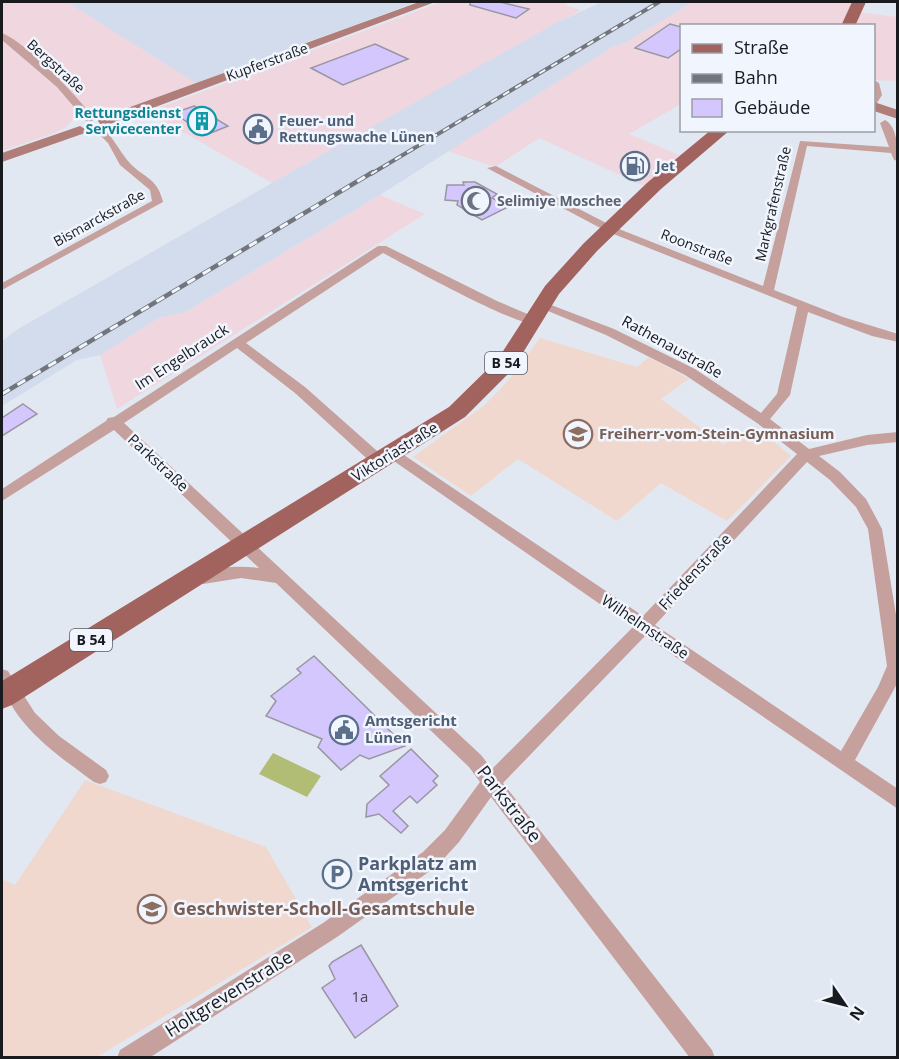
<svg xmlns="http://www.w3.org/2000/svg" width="899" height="1059" viewBox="0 0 899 1059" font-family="'Open Sans',sans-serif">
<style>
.commercial{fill:#efd6df}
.built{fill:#d2dced}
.education{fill:#f0d8ce}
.green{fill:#b1bd75}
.building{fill:#d4c7fe;stroke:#9996a1;stroke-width:1.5}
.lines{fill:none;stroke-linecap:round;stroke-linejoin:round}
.street{fill:#c5a09d;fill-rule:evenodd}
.secondary{fill:#b17d79;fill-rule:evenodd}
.primary{fill:#a2635f;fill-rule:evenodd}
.rail-far1-casing{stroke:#72767c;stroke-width:4}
.rail-casing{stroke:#72767c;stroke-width:4.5}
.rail-far1{stroke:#f0f5fe;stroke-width:2;stroke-dasharray:7;stroke-linecap:butt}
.rail{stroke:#f0f5fe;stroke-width:3;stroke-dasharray:9;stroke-linecap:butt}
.labels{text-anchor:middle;stroke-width:5;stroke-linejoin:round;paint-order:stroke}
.far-street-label{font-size:14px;fill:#181a1d;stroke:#f0f5fe}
.far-culture-label{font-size:14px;font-weight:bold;fill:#0d838f;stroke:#f0f5fe;text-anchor:end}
.far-service-label{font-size:14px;font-weight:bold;fill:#4e5e75;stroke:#f0f5fe;text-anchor:start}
.far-worship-label{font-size:14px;font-weight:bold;fill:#5b616d;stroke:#f0f5fe;text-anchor:start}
.shield{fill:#f0f5fe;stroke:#595c60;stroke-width:1.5}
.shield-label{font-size:14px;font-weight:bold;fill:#181a1d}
.street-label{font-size:15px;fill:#181a1d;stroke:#f0f5fe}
.education-label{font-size:15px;font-weight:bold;fill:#785e54;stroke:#f0f5fe;text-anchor:start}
.service-label{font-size:15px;font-weight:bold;fill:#4e5e75;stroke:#f0f5fe;text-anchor:start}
.near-number-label{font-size:15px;fill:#474555}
.near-street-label{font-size:18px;fill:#181a1d;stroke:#f0f5fe}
.near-service-label{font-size:18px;font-weight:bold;fill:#4e5e75;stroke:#f0f5fe;text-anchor:start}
.near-education-label{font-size:18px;font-weight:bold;fill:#785e54;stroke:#f0f5fe;text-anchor:start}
</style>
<rect width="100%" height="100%" fill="#e2e8f2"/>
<g class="commercial">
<polygon points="2,2 68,2 196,83 114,113 95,111 75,117 65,128 54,133 2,151"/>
<polygon points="441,2 571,2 565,5 581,10 272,183 148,112"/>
<polygon points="693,2 854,2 851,11 897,17 897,81 874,80 874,26 682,26 681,104 629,134 679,155 644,186 539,138 495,167 448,151 612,47 626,42"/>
<polygon points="380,195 425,214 117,409 100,355 159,318 185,312"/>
</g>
<g class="built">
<polygon points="67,2 417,2 196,83"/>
<polygon points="602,2 693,2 626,42 612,47 380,195 185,312 159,318 100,355 77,360 2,406 2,341 18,329 272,183 558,22"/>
</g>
<g class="education">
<polygon points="540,338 637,367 649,357 689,379 661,399 720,442 723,444 756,426 791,456 727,521 661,483 617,521 518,459 471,496 413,457 486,404 513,375"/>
<polygon points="85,780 266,847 312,927 97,1057 2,1057 2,879 15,885"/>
</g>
<polygon class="green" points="273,753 321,776 307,797 259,774"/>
<g class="building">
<polygon points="470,2 500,2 529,9 516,18 470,5"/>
<polygon points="670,24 681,27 681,49 668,58 635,48"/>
<polygon points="375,44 408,59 343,85 311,68"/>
<polygon points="194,106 198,108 228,126 206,135 174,113"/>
<polygon points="463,182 475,182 497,194 492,198 508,207 482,220 457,205 458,201 445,200 447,185 464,185"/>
<polygon points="23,404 37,414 2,436 2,418"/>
<polygon points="314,656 364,705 405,746 369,759 360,755 341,770 318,747 322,739 266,716 276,701 271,696 301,673 297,669"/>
<polygon points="411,749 438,776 433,781 437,785 417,803 410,796 393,811 408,826 401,833 379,814 366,817 367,804 389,785 380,776"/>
<polygon points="361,945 398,1006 355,1038 322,988 335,979 329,966 332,962"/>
</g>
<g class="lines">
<g class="street">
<path d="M 2,33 C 28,44 77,95 94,119 L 92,121 L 86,121 L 57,87 L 2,40 Z"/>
<polygon points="874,80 879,83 882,95 877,103 874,104"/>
<path d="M 885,120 C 897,126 898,148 898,161 L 894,160 L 891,153 L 807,146 L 774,290 L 843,317 L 898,334 L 898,342 L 872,336 L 808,312 L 790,395 L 770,419 L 809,449 L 867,435 L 898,432 L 898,442 L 867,445 L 819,456 L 840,472 L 866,499 L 882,529 L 898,627 L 898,682 L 855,760 L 898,789 L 898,809 L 645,636 L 503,783 L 712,1050 L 715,1058 L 690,1058 L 491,797 L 459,842 L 437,866 L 337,937 L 149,1058 L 117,1058 L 120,1050 L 323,923 L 423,852 L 445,830 L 480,782 L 469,767 L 276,583 L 241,578 L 203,584 L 197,582 L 195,578 L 197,574 C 218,567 237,565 259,568 L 114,430 L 2,501 L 2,489 L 106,421 L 108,418 L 114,417 L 378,246 L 386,246 L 497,301 L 537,318 L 537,324 C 519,328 406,265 383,253 L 246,343 L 305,387 L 385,458 L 387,462 L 385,466 L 375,466 L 295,393 L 237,348 L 124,423 L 481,755 L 492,769 L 633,627 L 388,457 L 386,454 L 388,451 L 398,451 L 643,616 L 797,454 L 757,423 L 685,375 L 606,335 L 536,306 L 538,303 L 546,303 L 614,329 L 695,369 L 761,413 L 777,394 L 797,307 L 606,231 L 487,168 L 496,166 L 614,227 L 763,286 L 800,141 L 889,147 L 880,123 ZM 807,462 L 830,480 L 856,507 L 868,529 L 887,666 L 878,687 L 841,751 L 655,625 Z"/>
<path d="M 96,127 L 102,127 C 114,138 118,149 128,161 C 142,178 157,176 163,202 L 2,290 L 2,283 L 152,201 L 150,190 L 120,165 L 108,143 L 94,129 Z"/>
<path d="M 2,669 L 8,671 L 35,713 L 59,736 L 106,770 L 109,776 L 106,782 L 100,784 L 94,782 C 59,756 0,717 2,669 Z"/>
</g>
<g class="secondary">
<polygon points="419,2 435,2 110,124 100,124 98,121 100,118"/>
<polygon points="874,102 898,110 898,119 874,111"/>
<polygon points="80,126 87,130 85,133 2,162 2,153"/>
</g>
<g class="primary">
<polygon points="852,2 866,2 855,26 841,26"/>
<polygon points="711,130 730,130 661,189 597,251 559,294 513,369 465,417 12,705 2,709 2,681 449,407 498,359 545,286 584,243 648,182"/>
</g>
<g class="rail-far1-casing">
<polyline id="rail-far1" points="371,174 659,2"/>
</g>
<g class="rail-casing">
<polyline id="rail" points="2,394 373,172"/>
</g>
<use href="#rail-far1" class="rail-far1"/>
<use href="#rail" class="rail"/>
</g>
<defs>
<g id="building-ring" transform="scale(1.5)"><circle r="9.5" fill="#f0f5fe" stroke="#0f9aa8" stroke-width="1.5"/><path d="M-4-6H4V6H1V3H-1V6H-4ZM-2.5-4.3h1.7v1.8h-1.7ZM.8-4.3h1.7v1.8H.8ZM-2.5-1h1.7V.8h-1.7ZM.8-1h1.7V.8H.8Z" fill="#0f9aa8"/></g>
<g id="civic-ring" transform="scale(1.5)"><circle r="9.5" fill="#f0f5fe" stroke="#5c6f8a" stroke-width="1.5"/><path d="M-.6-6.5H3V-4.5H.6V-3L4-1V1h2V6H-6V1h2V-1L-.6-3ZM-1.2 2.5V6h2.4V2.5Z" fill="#5c6f8a"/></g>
<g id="fuel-ring" transform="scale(1.5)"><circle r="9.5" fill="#f0f5fe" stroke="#5c6f8a" stroke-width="1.5"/><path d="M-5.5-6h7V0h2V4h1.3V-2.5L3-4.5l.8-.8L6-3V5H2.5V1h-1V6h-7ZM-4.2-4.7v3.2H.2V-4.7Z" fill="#5c6f8a"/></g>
<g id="mosque-ring" transform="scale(1.5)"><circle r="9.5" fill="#f0f5fe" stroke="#6b7280" stroke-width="1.5"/><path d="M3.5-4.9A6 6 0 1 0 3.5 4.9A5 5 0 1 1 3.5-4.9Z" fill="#6b7280"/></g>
<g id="school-ring" transform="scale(1.5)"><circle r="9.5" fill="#f0f5fe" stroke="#8d6e63" stroke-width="1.5"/><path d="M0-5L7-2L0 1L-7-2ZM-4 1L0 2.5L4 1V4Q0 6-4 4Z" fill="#8d6e63"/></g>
<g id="parking-ring" transform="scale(1.5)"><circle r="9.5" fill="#f0f5fe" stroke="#5c6f8a" stroke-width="1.5"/><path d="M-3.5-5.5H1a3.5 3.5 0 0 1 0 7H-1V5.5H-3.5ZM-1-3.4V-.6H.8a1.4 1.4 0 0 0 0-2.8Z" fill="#5c6f8a"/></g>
</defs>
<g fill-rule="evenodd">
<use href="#building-ring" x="202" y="121"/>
<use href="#civic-ring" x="258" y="129"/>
<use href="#fuel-ring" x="635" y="166"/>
<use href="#mosque-ring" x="476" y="201"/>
<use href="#school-ring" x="578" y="434"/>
<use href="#civic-ring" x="344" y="730"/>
<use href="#parking-ring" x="337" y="874"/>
<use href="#school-ring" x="152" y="909"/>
</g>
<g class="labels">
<g class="far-street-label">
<text transform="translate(267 62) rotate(-20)" y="5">Kupferstraße</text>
<text transform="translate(56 66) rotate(42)" y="5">Bergstraße</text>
<text transform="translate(773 204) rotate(-77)" y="5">Markgrafenstraße</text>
<text transform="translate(99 218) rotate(-29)" y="5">Bismarckstraße</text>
<text transform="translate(697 247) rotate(21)" y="5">Roonstraße</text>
</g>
<g class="far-culture-label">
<text x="181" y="118">Rettungsdienst<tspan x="181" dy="16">Servicecenter</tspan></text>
</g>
<g class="far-service-label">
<text x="279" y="126">Feuer- und<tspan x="279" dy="16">Rettungswache Lünen</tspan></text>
<text x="656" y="171">Jet</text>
</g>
<g class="far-worship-label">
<text x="497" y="206">Selimiye Moschee</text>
</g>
<g class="shield">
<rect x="485" y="352" width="42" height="22" rx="4.5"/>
<rect x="70" y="629" width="42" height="22" rx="4.5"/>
</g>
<g class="shield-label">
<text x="506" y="368">B 54</text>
<text x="91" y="645">B 54</text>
</g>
<g class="street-label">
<text transform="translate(672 347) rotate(29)" y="5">Rathenaustraße</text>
<text transform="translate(182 357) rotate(-33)" y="5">Im Engelbrauck</text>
<text transform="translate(395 452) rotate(-32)" y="5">Viktoriastraße</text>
<text transform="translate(158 463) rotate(43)" y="5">Parkstraße</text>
<text transform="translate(695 572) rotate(-47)" y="5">Friedenstraße</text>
<text transform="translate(645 627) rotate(34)" y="5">Wilhelmstraße</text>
</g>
<g class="education-label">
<text x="599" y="439">Freiherr-vom-Stein-Gymnasium</text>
</g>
<g class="service-label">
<text x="365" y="726">Amtsgericht<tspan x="365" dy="17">Lünen</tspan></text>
</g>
<g class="near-number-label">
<text x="360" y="1002">1a</text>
</g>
<g class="near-street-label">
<text transform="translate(509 804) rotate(52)" y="6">Parkstraße</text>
<text transform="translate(229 994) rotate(-32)" y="6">Holtgrevenstraße</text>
</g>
<g class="near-service-label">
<text x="358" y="870">Parkplatz am<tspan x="358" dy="21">Amtsgericht</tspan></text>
</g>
<g class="near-education-label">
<text x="173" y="915">Geschwister-Scholl-Gesamtschule</text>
</g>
</g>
<rect width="899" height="1059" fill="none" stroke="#181a1d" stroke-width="6"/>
<rect x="680" y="24" width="195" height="108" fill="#f0f5fe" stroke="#9a9da4" stroke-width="1.5"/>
<rect x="692" y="44" width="30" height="9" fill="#a2635f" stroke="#9a9da4" stroke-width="1.5"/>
<text x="734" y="54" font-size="18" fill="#181a1d">Straße</text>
<rect x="692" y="74" width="30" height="9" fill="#72767c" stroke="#9a9da4" stroke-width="1.5"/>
<text x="734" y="84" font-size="18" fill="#181a1d">Bahn</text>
<rect x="692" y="99" width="30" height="18" fill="#d4c7fe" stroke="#9a9da4" stroke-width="1.5"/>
<text x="734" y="114" font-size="18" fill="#181a1d">Gebäude</text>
<g transform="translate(845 1005) rotate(125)" stroke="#f0f5fe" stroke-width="4.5" paint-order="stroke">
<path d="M0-4.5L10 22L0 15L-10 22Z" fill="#181a1d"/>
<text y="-9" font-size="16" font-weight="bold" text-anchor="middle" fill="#181a1d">N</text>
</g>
</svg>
